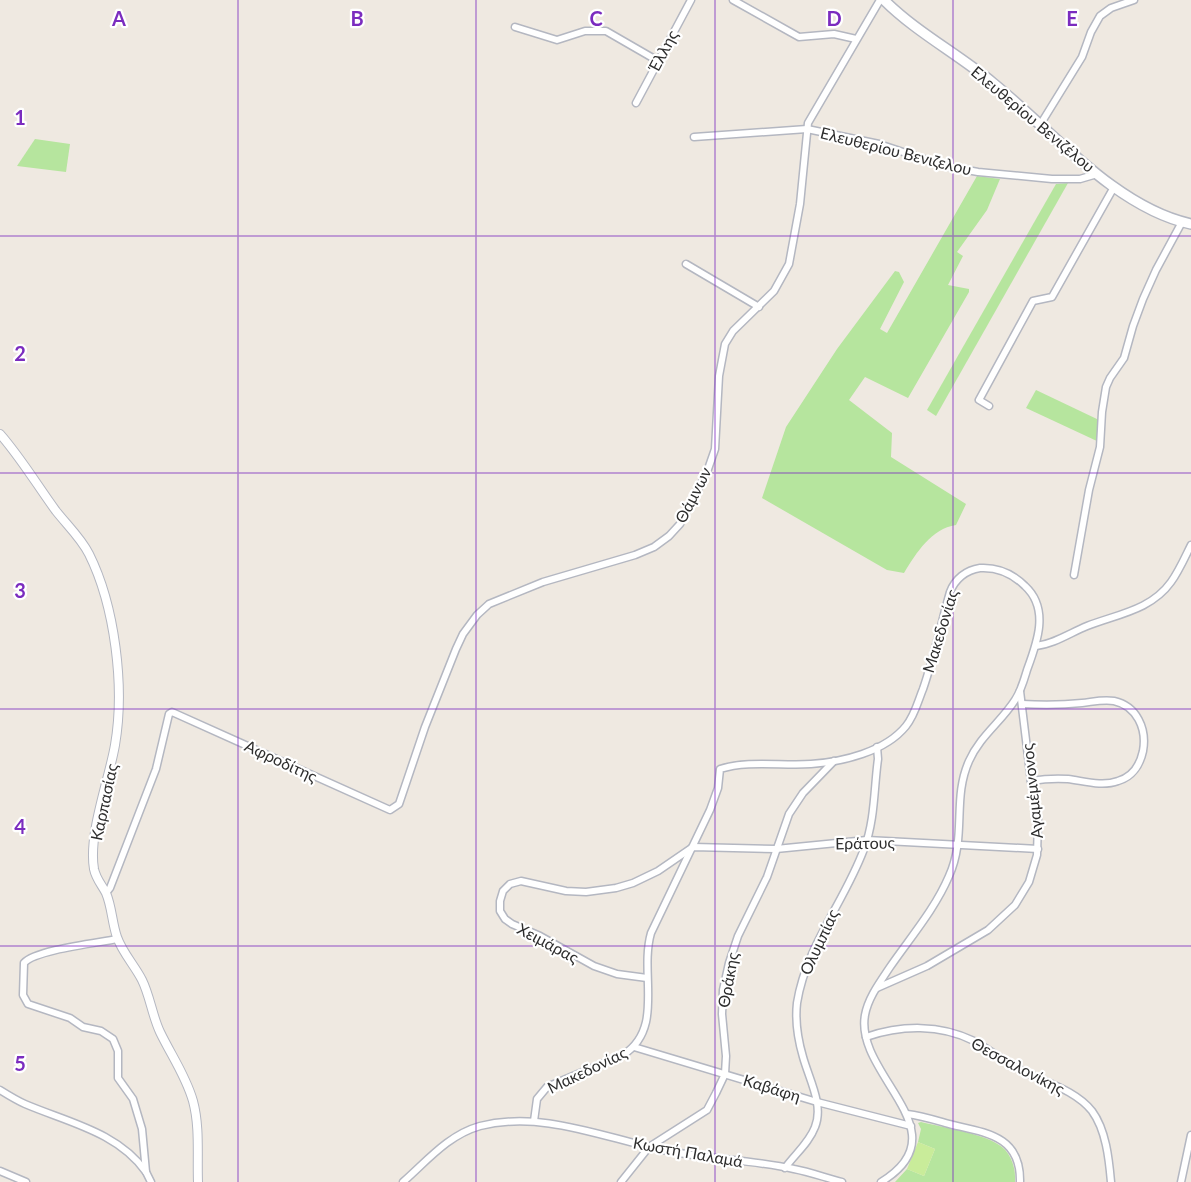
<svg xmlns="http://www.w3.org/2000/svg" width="1191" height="1182" viewBox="0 0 1191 1182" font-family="Lato,sans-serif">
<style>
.green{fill:#b6e59e}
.pitch{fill:#c9ec9a}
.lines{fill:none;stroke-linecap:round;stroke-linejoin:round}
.minor-casing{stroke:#b4b7c1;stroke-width:9}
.tertiary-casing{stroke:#b4b7c1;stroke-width:10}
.secondary-casing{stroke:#b4b7c1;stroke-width:12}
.minor{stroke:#fff;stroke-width:6}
.tertiary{stroke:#fff;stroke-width:8}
.secondary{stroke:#fff;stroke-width:9}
.grid{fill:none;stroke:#7b2cbf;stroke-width:1.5;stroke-opacity:0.55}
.labels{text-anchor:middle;stroke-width:4.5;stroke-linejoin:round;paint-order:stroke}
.street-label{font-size:16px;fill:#2e2e2e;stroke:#fff}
.grid-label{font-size:20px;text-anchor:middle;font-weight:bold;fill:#7b2cbf;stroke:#fff;stroke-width:4.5;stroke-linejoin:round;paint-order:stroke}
</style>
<rect width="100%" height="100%" fill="#efe9e1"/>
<g class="green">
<polygon points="35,139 70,144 66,172 17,166"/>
<path d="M 977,176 L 1000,179 L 987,210 L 957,252 L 963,256 L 948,285 L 969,289 L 969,292 L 908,398 L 865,377 L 849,400 L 892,433 L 891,457 L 966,504 L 956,525 C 931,529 917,552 904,573 L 887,570 L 762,498 L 786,427 L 837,349 L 895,271 L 899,272 L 904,282 L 880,329 L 887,333 Z"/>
<polygon points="1068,183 936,416 927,410 1056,184"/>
<polygon points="1036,390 1099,420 1099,442 1026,408"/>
<path d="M 921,1122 C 941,1127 987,1134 1002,1147 C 1012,1155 1016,1170 1015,1182 L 895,1182 L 907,1169 L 924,1176 L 935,1149 L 918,1142 L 921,1129 L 918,1123 Z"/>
</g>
<polygon class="pitch" points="918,1142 935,1149 924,1176 907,1169"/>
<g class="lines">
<g class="minor-casing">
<g id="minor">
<polyline points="733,0 799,37 834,34 856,39"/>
<polyline points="515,27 557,40 585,31 606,31 658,61"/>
<polyline points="636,103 691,0"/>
<polyline points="1040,125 1082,57 1091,32 1100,16 1111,8 1134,0"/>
<polyline points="694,137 807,129 879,144 945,166 978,172 1052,179 1080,179 1097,174"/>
<polyline points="686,264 759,307"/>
<polyline points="989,406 979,400 1033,301 1052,297 1114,187"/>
<polyline points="1074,575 1089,490 1100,447 1102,412 1106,387 1110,378 1124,358 1133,326 1143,299 1156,270 1182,222"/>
<path d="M 1036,646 C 1054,644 1070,633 1087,626 C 1118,614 1151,610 1171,582 C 1179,571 1185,557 1191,545"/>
<path d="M 1022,704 C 1042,705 1062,705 1082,703 C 1092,702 1103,699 1114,701 C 1137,706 1147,729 1143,751 C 1140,765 1132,777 1118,781 C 1102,787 1084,781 1068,779 C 1055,778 1043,779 1031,781"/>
<polyline points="106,893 110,888 156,769 169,714 172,712 390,810 399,804 425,727 456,649 463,634 477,615 489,604 543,582 635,555 654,547 669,536 680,524 707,472 715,449 719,376 725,344 733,331 774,291 789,264 800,204 808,123 880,0"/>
<path d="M 117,939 C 97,943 35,950 24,963 L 23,995 L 28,1004 L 70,1018 L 83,1027 L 101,1031 L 113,1039 L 118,1051 L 118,1078 L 133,1099 L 142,1129 L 146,1172 L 151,1182"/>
<polyline points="647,978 617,974 594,966 540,936 512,924 505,919 500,911 500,901 503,891 510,884 521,881 566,891 586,892 616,888 633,883 658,871 693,847 776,849 867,840 1038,849"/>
<polyline points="877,988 927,966 988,930 1015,905 1029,882 1037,855 1038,820 1031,781 1020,691"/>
<path d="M 866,1037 C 901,1025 940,1024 974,1041 C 991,1051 1007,1063 1025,1072 C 1048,1083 1076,1091 1092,1111 C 1106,1130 1109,1159 1111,1182"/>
<polyline points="634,1047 817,1102 911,1126"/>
<path d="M 0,1090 C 8,1095 16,1100 25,1104 C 67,1122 118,1132 146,1172"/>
<path d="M 907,1114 C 923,1116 938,1121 953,1125 C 988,1133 1021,1137 1020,1182"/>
<path d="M 534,1121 L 537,1099 L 547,1087 L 623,1055 C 665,1028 639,975 651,933 L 710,810 L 718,788 L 720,769 C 748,760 781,766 811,764 C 842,762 885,752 906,726 C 915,715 918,701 923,689 C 934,657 941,624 950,592 C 955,579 966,570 980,568 C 997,567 1013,574 1025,586 C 1050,609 1037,643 1027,670 C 1024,680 1021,691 1015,700 C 1001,722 980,736 969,761 C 952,799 967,836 949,876 C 935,909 910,938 890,967 C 880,982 868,998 865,1015 C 854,1075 964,1132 881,1182"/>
<path d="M 785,1168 C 795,1154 809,1143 815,1127 C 824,1105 809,1079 803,1057 C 798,1040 795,1021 797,1003 C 806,946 845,901 864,849 C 875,821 874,787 878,759 L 877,747"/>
<polyline points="0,1171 26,1182"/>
<path d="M 403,1182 C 427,1161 448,1135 480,1126 C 544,1110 606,1139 668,1151 C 710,1159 752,1160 794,1169 C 810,1172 826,1178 842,1182"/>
<polyline points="621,1182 649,1147 707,1110 716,1093 725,1074 726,1056 722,1014 723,990 729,963 738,936 767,877 789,814 803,793 834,761"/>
<polyline points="1181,1182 1191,1135"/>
</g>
</g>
<g class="tertiary-casing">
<path id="tertiary" d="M 0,434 C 21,458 37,485 56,511 C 67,525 81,538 89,554 C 115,606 125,687 115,745 C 109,780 88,834 94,869 C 96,879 102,885 106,893 C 112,907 112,923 117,937 C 122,952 135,966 142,980 C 150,996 152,1015 160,1032 C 171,1055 186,1076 193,1101 C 200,1127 197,1155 198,1182"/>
</g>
<g class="secondary-casing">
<path id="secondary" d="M 884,0 C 916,32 958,54 993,83 C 1051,130 1116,208 1191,224"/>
</g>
<use href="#minor" class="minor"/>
<use href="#tertiary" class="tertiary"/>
<use href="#secondary" class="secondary"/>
</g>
<path class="grid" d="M 238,0 L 238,1182M 476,0 L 476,1182M 715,0 L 715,1182M 953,0 L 953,1182M 0,236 L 1191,236M 0,473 L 1191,473M 0,709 L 1191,709M 0,946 L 1191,946"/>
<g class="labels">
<g class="street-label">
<text transform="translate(663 51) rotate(-62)" y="6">Έλλης</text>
<text transform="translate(1033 119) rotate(40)" y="6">Ελευθερίου Βενιζέλου</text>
<text transform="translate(896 151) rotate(14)" y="6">Ελευθερίου Βενιζελου</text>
<text transform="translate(693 495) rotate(-63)" y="6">Θάμνων</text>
<text transform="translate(940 631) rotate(-73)" y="6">Μακεδονίας</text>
<text transform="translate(281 761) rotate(25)" y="6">Αφροδίτης</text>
<text transform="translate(1032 791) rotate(-96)" y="6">Αγαμέμνονος</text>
<text transform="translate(104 802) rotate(-78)" y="6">Καρπασίας</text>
<text transform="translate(865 843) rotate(-1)" y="6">Εράτους</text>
<text transform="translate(819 942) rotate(-65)" y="6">Ολυμπίας</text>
<text transform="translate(548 943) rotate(28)" y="6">Χειμάρας</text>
<text transform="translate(728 980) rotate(-80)" y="6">Θράκης</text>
<text transform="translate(1018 1066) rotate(28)" y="6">Θεσσαλονίκης</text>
<text transform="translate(587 1070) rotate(-26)" y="6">Μακεδονίας</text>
<text transform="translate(772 1088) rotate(17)" y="6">Καβάφη</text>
<text transform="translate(688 1152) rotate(10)" y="6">Κωστή Παλαμά</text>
</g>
</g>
<g class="grid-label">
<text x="119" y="26">A</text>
<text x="357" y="26">B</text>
<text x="596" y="26">C</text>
<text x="834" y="26">D</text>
<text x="1072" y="26">E</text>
<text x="20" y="125">1</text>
<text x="20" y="361">2</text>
<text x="20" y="598">3</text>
<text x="20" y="834">4</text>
<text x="20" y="1071">5</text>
</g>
</svg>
